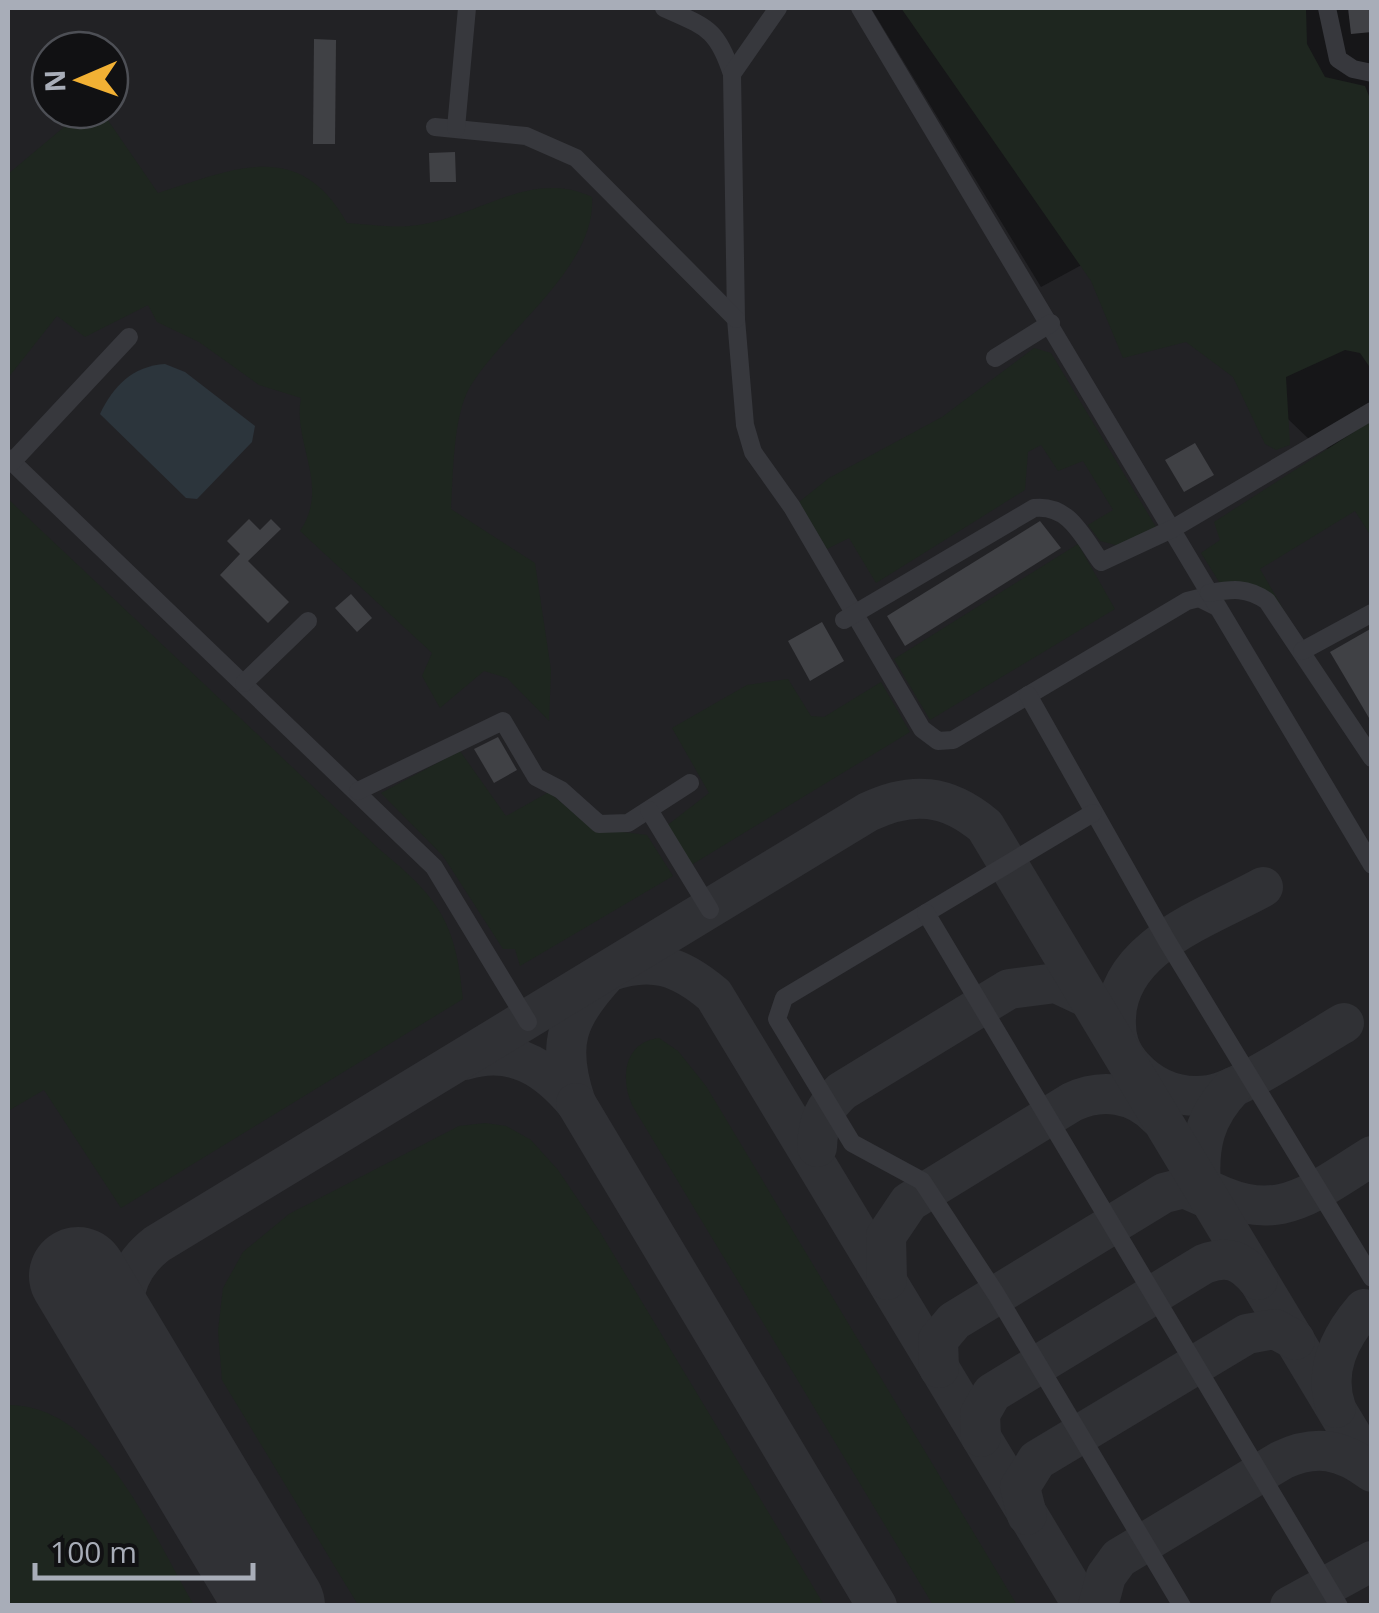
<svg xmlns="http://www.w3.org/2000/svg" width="1379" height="1613" viewBox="0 0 1379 1613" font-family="'Open Sans',sans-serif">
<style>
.built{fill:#222225;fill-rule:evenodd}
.green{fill:#1e261f}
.water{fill:#2c353c}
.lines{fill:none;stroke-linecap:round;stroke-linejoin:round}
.taxiway{stroke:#303135;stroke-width:40}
.runway{stroke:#303135;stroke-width:98}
.building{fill:#404145}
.minor{stroke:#37383d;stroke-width:18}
</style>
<rect width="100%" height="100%" fill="#161618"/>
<path class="built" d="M 8,8 L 871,8 L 1041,287 L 1111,249 L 1312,442 L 1344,456 L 1371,440 L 1371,1605 L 8,1606 ZM 50,50 L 110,50 L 110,110 L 50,110 Z"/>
<g class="green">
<polygon points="901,8 1306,8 1307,44 1325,77 1365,86 1371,101 1371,369 1360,353 1345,350 1286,377 1290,445 1276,450 1265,444 1233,377 1186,342 1123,358 1091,281"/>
<path d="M 103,113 L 158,193 C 234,169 299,137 347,223 C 367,224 390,228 410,226 C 474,221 529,167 592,197 C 597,267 503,331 470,387 C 453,415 453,476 451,509 L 535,563 L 551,670 L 549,721 L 507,678 L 484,671 L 440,708 L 422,676 L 432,653 L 300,531 C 331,485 292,443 301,398 L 259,385 L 199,342 L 157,322 L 148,305 L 85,337 L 57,316 L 8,378 L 8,174 L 64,127 Z"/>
<polygon points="1034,348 1051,353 1156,527 1124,547 1100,541 1088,525 1113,510 1083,461 1058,471 1041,445 1028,452 1025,490 876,583 849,538 827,549 799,502 829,478 942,417"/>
<polygon points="1371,421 1371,536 1355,511 1260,569 1293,626 1267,597 1221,585 1201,553 1220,540 1214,522"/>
<path d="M 8,499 L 379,849 C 439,898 456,922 463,999 L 121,1208 L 44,1090 L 8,1111 Z"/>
<polygon points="1078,544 1115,609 930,720 894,659"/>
<polygon points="788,679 811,716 824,717 881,682 910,732 688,867 665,827 709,793 672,728 747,685"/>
<polygon points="460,751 506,816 549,792 591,828 647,835 673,876 520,966 515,949 503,949 443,856 381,793"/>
<path d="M 659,1038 L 678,1051 L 706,1086 L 1017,1605 L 933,1605 L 632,1105 C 620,1078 624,1042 659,1038 Z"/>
<polygon points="485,1123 506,1126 531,1140 558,1170 600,1232 824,1605 358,1605 222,1380 218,1331 223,1288 243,1252 289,1214 459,1126"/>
<path d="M 8,1405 C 102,1405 152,1535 194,1605 L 8,1605 Z"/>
</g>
<path class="water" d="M 165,364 L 185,372 L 255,426 L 252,442 L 197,499 L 186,498 L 100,414 C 113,386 133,366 165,364 Z"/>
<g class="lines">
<g class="taxiway">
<path d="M 1263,887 C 1209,917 1118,946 1116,1018 C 1115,1038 1120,1053 1133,1067 C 1153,1089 1180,1099 1209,1095 C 1240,1091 1314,1040 1344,1023"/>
<path d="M 465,1060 C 512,1045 547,1068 576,1103 C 556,1044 566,1017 608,972 C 652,956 680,966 714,995 L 1083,1606"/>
<path d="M 1233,1087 C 1204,1117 1198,1146 1201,1186 C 1276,1227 1306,1197 1372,1156"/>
<polyline points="576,1103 877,1606"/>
<path d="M 817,1147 C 818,1122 824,1107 842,1091 L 1009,989 L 1056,983 L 1088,998"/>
<path d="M 887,1280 L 886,1236 L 909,1202 L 1072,1102 C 1101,1088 1135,1092 1158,1117"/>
<polyline points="939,1368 938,1340 954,1321 1164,1193 1184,1188 1209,1199"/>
<path d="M 135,1371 C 121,1322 112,1279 157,1244 L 868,812 C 912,791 947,794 985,826 L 1372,1469"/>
<path d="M 1336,1408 C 1323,1370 1340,1337 1364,1309"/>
<path d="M 981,1437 L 980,1414 L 992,1393 L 1204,1264 C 1228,1255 1241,1260 1258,1280"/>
<polyline points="1027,1515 1020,1487 1037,1460 1247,1334 1275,1329 1295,1340"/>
<path d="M 1098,1606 L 1106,1576 L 1119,1558 L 1282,1460 C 1316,1444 1342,1449 1372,1472"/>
<polyline points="1290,1606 1372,1561"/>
</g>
<polyline class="runway" points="78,1276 276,1606"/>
</g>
<g class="building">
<polygon points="1348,8 1372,8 1372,32 1351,34"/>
<polygon points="314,39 336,40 335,144 313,144"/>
<polygon points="455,152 456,182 430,182 429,153"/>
<polygon points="1195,443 1214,475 1184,492 1165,460"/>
<polygon points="249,519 260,530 271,519 281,529 248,561 289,602 268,623 220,575 240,554 227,541"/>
<polygon points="1040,521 1061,548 905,646 887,616"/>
<polygon points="351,594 372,618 357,632 335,608"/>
<polygon points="822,622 844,661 810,681 788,641"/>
<polygon points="1372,628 1372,723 1330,652"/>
<polygon points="498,737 517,770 494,783 474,749"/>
</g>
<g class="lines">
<g class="minor">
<path d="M 664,8 C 706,27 717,28 732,74"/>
<polyline points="778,8 732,74 736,319 745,425 753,452 792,507 922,729 938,741 953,740 1187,601 1199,598 1217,607"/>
<polyline points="860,8 1372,865"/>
<polyline points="1327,8 1338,59 1353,69 1372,73"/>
<polyline points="435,127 526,136 576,158 736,319"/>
<polyline points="456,128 467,8"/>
<polyline points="995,358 1051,323"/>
<polyline points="8,458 434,867 528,1022"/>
<polyline points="12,462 129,337"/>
<path d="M 1209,593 C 1232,589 1247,587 1267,601 L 1372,758"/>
<path d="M 844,620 L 1034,508 C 1069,504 1082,536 1101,562 L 1174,528 L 1372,411"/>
<polyline points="1302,651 1372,613"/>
<polyline points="244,683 308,621"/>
<polyline points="1028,695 1167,941 1372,1278"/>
<polyline points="358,791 503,721 536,777 561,790 599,824 628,823 690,783"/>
<polyline points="649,810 710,910"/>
<polyline points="1093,813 784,998 777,1019 852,1143 922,1181 996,1294 1182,1606"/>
<polyline points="926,913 1339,1606"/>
</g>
</g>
<rect width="1379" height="1613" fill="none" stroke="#a8adb8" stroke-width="20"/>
<g transform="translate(80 80) rotate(268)"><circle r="48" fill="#111113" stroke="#4d4f55" stroke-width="2.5"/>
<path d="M0-8L18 38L0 25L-18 38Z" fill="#f2b134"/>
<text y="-15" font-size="28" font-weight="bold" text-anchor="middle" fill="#a8adb8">N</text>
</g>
<path d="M35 1563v15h218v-15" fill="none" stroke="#a8adb8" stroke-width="5"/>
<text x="50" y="1563" font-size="30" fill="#a8adb8" stroke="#111113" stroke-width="8" paint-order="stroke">100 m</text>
</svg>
